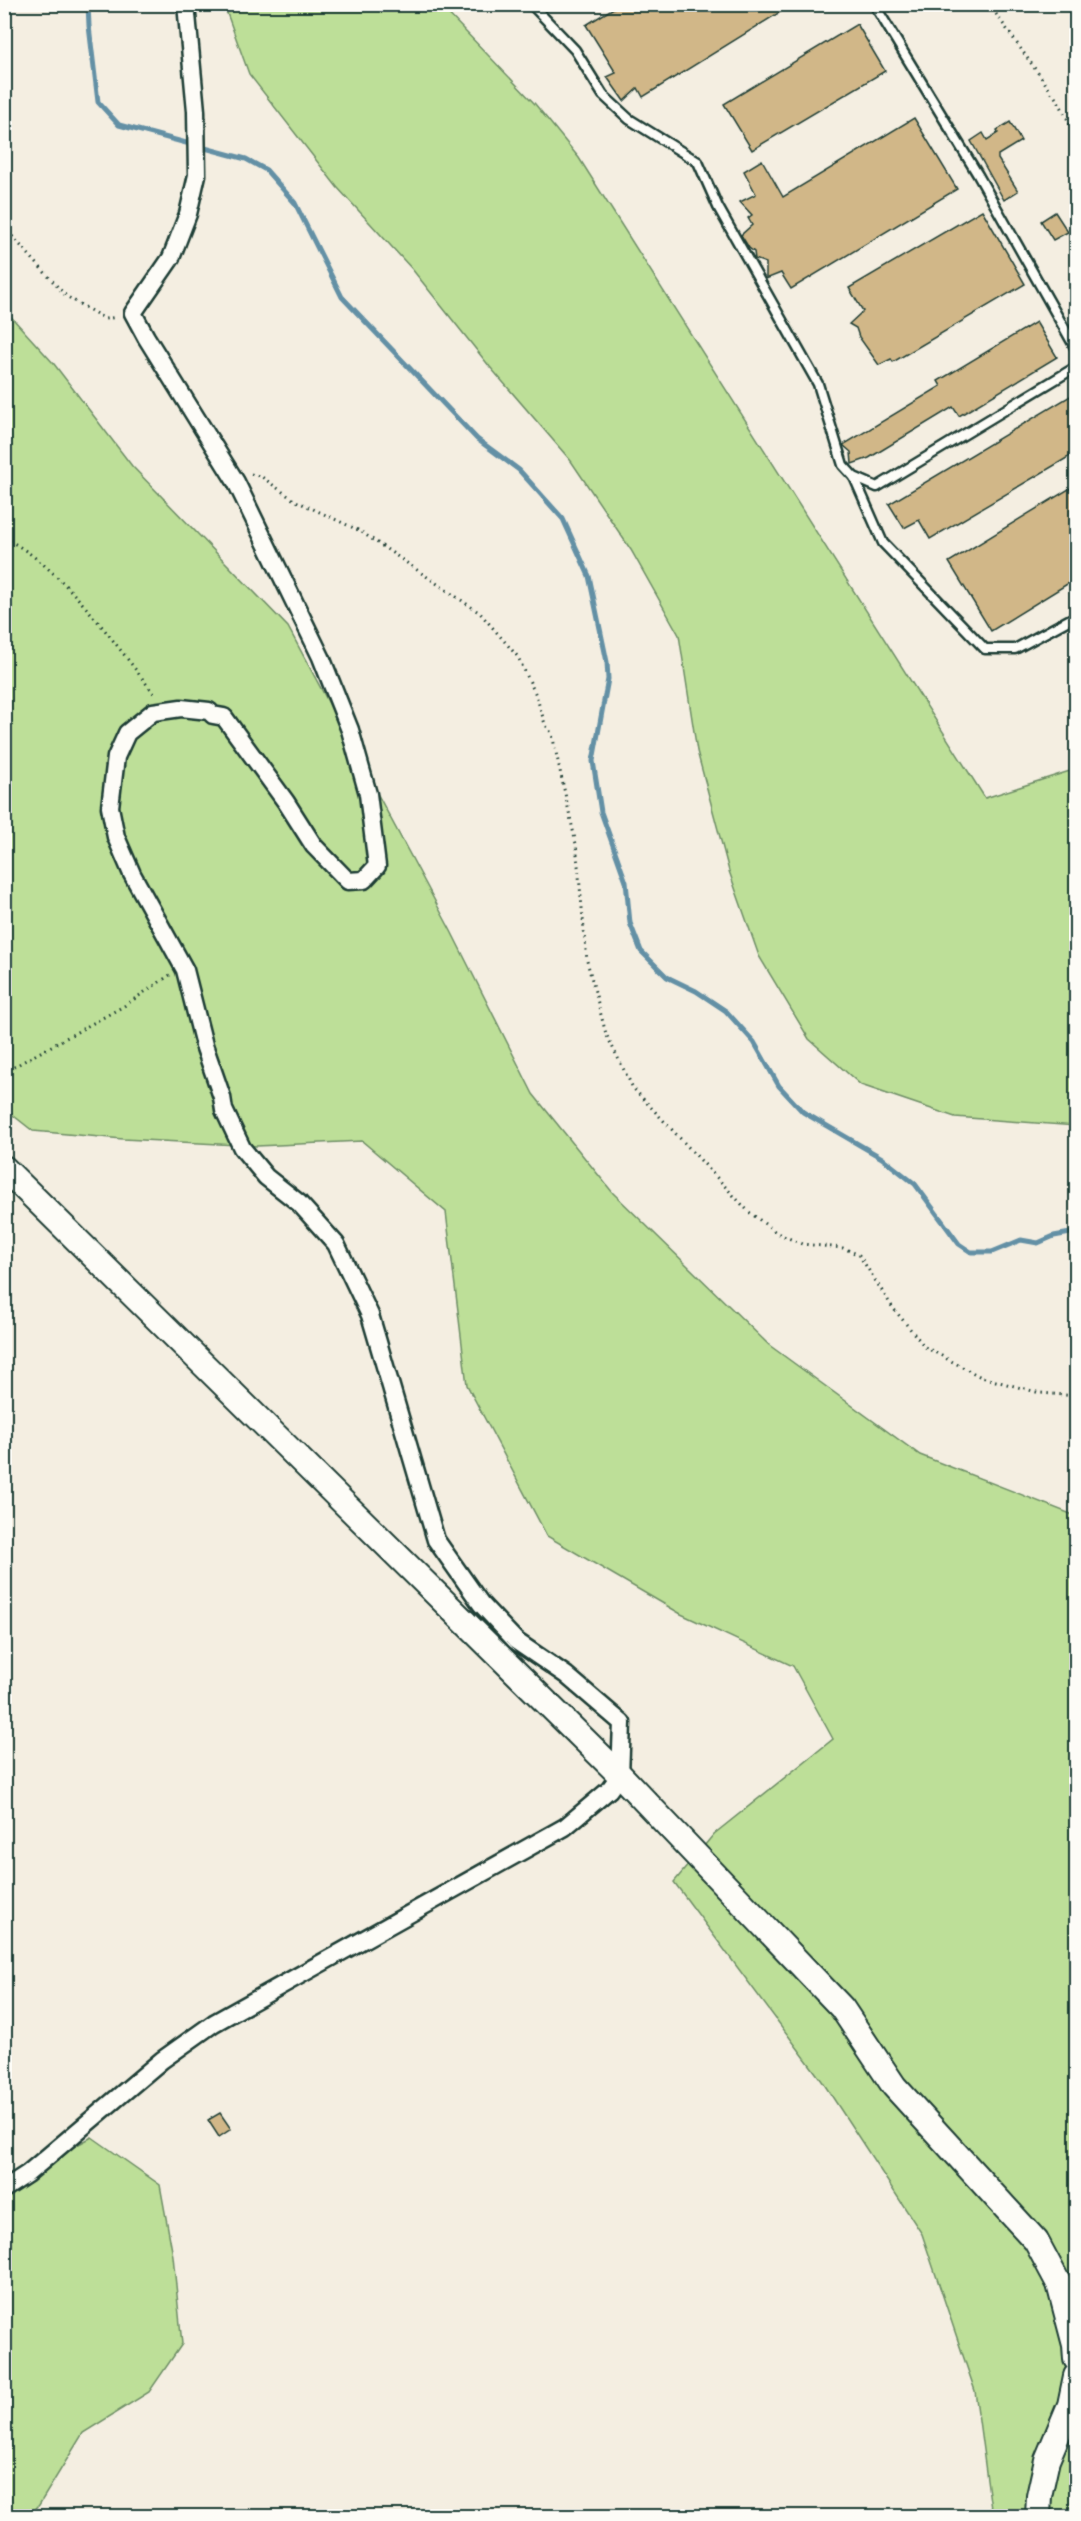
<svg xmlns="http://www.w3.org/2000/svg" width="1081" height="2521" viewBox="0 0 1081 2521" font-family="Mali,sans-serif">
<style>
.green{fill:#bddf98;stroke:#6e8e66;stroke-width:1.5}
.lines{fill:none;stroke-linecap:round;stroke-linejoin:round}
.stream{stroke:#6490a5;stroke-width:5}
.building{fill:#d1b788;stroke:#1f3d34;stroke-width:1.5}
.lane-casing{stroke:#1f3d34;stroke-width:13}
.street-casing{stroke:#1f3d34;stroke-width:21}
.secondary-casing{stroke:#1f3d34;stroke-width:28}
.path{stroke:#1f3d34;stroke-width:3;stroke-dasharray:1.5 4.5;stroke-linecap:butt}
.lane{stroke:#fdfcf7;stroke-width:8}
.street{stroke:#fdfcf7;stroke-width:16}
.secondary{stroke:#fdfcf7;stroke-width:24}
</style>
<rect width="100%" height="100%" fill="#f4eee1"/>
<filter id="ink" filterUnits="userSpaceOnUse"><feTurbulence type="fractalNoise" baseFrequency=".0167" numOctaves="2"/><feDisplacementMap in="SourceGraphic" scale="12" xChannelSelector="R" yChannelSelector="G"/><feConvolveMatrix kernelMatrix="1 2 1 2 8 2 1 2 1" color-interpolation-filters="sRGB"/></filter>
<g filter="url(#ink)">
<g class="green">
<polygon points="224,5 440,5 535,104 579,158 985,798 1076,769 1076,1126 955,1117 861,1085 809,1039 759,956 729,871 697,751 679,635 631,550 571,461 490,367 412,269 337,187 249,74"/>
<polygon points="4,309 54,364 132,466 288,627 451,931 533,1094 613,1193 769,1345 920,1455 1076,1516 1076,2516 992,2516 975,2391 922,2234 822,2081 674,1882 714,1834 833,1739 793,1666 681,1614 547,1536 467,1385 446,1212 362,1141 257,1146 123,1139 33,1131 5,1109"/>
<polygon points="92,2137 160,2185 173,2256 182,2344 149,2392 83,2433 39,2505 29,2516 5,2516 5,2183"/>
</g>
<g class="lines">
<polyline class="stream" points="88,4 89,26 98,102 119,125 246,159 266,170 295,203 342,297 477,439 519,470 563,519 589,576 607,662 608,679 593,761 601,812 626,882 630,923 641,951 667,977 696,991 726,1011 754,1042 779,1086 803,1112 882,1158 915,1184 959,1244 971,1252 992,1252 1021,1240 1038,1243 1054,1236 1076,1232"/>
</g>
<g class="building">
<polygon points="620,4 793,4 643,97 638,88 624,101 607,77 616,73 586,25"/>
<polygon points="857,24 885,71 752,150 724,104"/>
<polygon points="914,118 957,189 791,289 781,273 766,279 766,263 755,259 754,252 749,248 741,235 752,225 748,218 752,215 740,202 756,194 744,171 762,160 783,197"/>
<polygon points="1010,122 1021,141 998,155 998,159 1018,191 1004,200 971,141 983,133 987,140 998,133 997,130"/>
<polygon points="982,210 1025,284 893,362 891,359 879,365 859,337 856,328 849,324 863,311 849,288"/>
<polygon points="1055,212 1068,232 1053,240 1041,221"/>
<polygon points="1036,322 1057,357 959,416 953,407 869,458 852,464 851,452 843,445 941,386 938,381"/>
<polygon points="1077,392 1077,452 930,539 919,520 904,528 889,504"/>
<polygon points="1077,484 1077,578 991,631 949,562"/>
<polygon points="220,2113 231,2129 219,2137 208,2120"/>
</g>
<g class="lines">
<g class="lane-casing">
<g id="lane">
<polyline points="531,4 575,50 603,95 629,119 698,162 718,207 818,384 843,465 854,477 877,487 1076,367"/>
<polyline points="874,4 978,175 1076,349"/>
<polyline points="854,477 883,543 985,649 1015,649 1076,616"/>
</g>
</g>
<g class="street-casing">
<polyline id="street" points="4,2189 27,2174 162,2060 214,2023 565,1827 609,1790 620,1775 622,1723 566,1675 516,1641 481,1604 436,1540 370,1315 336,1244 299,1203 266,1177 242,1148 224,1110 222,1097 204,1045 185,970 132,874 116,837 110,807 116,757 127,733 153,712 181,708 209,711 213,715 224,717 286,802 314,846 348,881 364,880 377,866 368,794 350,730 321,657 236,482 146,337 133,313 171,258 188,214 197,175 196,111 186,4"/>
</g>
<g class="secondary-casing">
<g id="secondary">
<polyline points="4,1168 620,1775 842,2008 894,2086 1036,2241 1059,2284 1075,2345 1076,2359"/>
<polyline points="1038,2516 1039,2496 1047,2460 1070,2405 1076,2376"/>
</g>
</g>
<g class="path">
<polyline points="989,4 1060,104 1076,137"/>
<polyline points="4,220 13,237 66,296 105,319 117,317"/>
<polyline points="251,474 262,477 294,500 360,531 480,613 518,657 536,695 545,724 552,734 576,844 587,961 606,1034 633,1088 749,1212 777,1233 802,1244 843,1248 859,1255 893,1308 925,1347 981,1377 1040,1393 1076,1396"/>
<path d="M 4,538 C 61,565 116,645 155,695"/>
<polyline points="4,1074 17,1065 124,1006 170,975"/>
</g>
<use href="#lane" class="lane"/>
<use href="#street" class="street"/>
<use href="#secondary" class="secondary"/>
</g>
</g>
<rect width="1081" height="2521" fill="none" stroke="#fdfcf7" stroke-width="24"/>
<rect x="12" y="12" width="1057" height="2497" fill="none" stroke="#1f3d34" stroke-width="2" filter="url(#ink)"/>
</svg>
